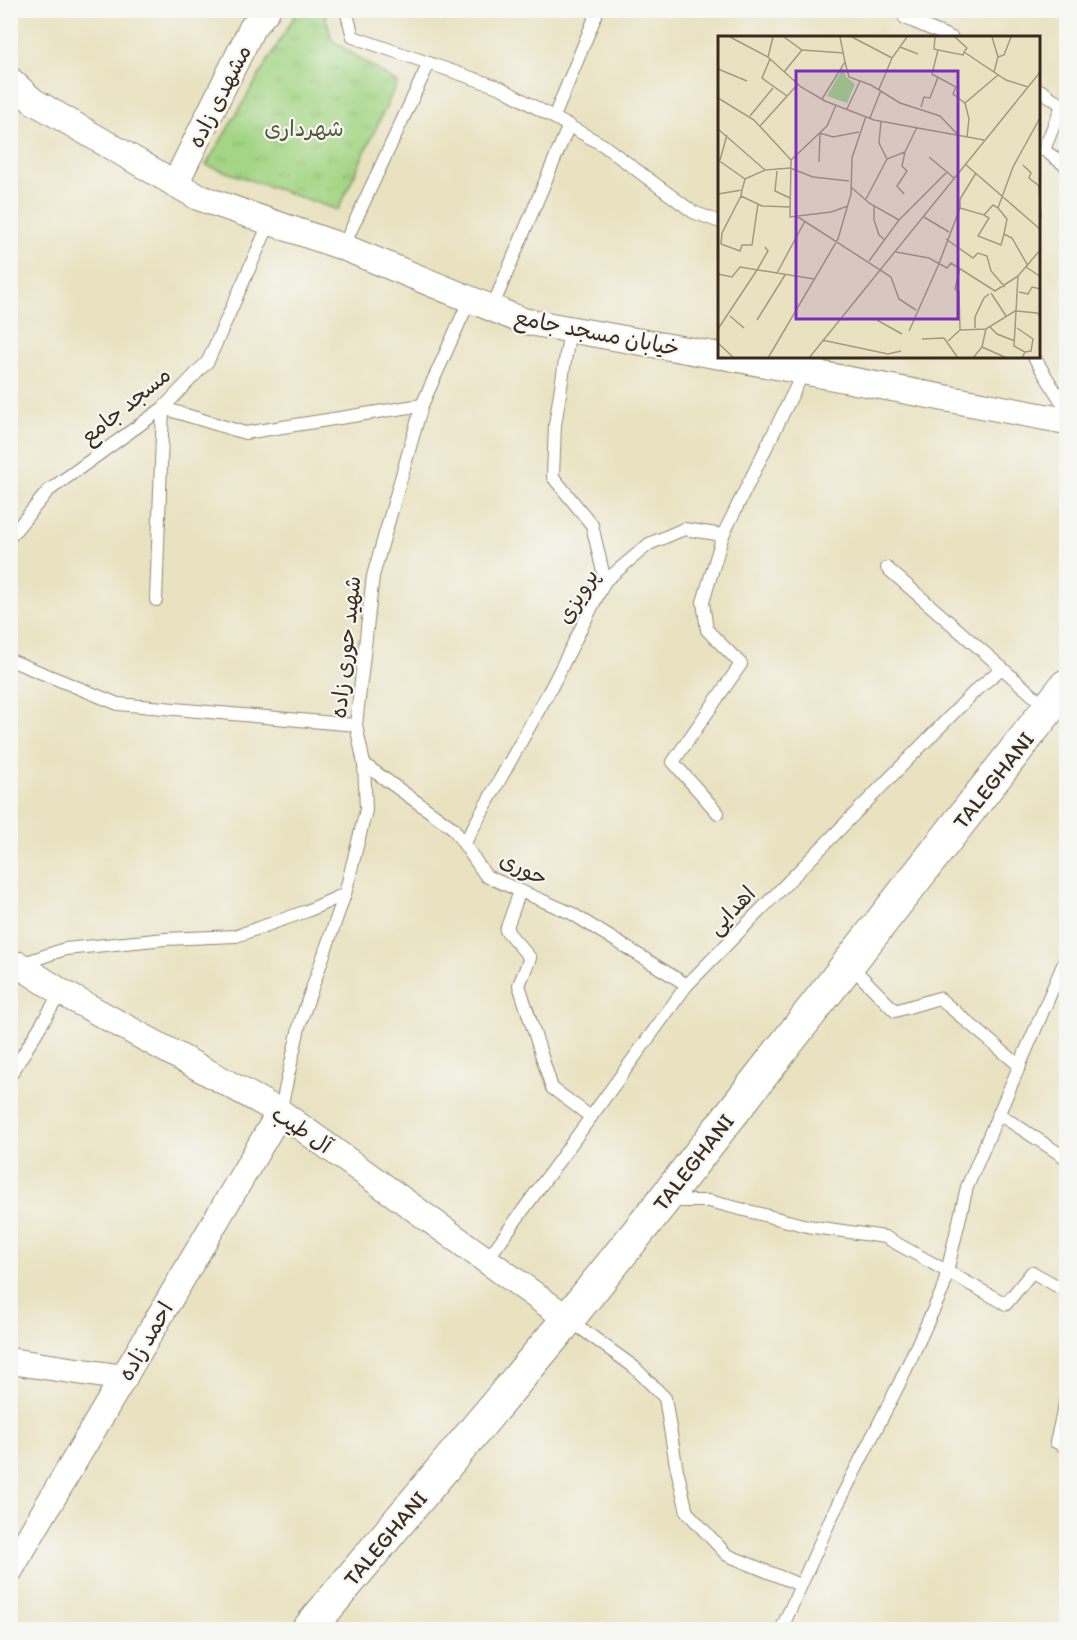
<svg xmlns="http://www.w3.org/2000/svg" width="1077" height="1640" viewBox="0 0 1077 1640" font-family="Itim,'Playpen Sans Arabic',sans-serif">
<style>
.park{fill:url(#park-tufts);stroke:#6f8051;stroke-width:1.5}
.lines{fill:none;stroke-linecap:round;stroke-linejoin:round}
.lane-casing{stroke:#928670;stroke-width:14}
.street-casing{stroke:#928670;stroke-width:28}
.secondary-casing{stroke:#928670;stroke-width:35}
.lane{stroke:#fff;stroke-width:12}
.street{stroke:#fff;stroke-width:26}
.secondary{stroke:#fff;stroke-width:33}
.labels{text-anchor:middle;stroke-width:4.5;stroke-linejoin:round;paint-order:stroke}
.street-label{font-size:22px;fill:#3b2a1e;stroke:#f6f6f2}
.park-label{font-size:22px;fill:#555538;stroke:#f6f6f2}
.inset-road{fill:none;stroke:#a39880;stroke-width:1.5}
.view{fill:#7b2cbf;fill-opacity:0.15;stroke:#7b2cbf;stroke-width:3}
.inset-edge{fill:none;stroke:#3b2a1e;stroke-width:3}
</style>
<defs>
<pattern id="park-tufts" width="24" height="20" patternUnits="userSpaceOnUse" patternTransform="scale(1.5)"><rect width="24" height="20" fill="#a3d584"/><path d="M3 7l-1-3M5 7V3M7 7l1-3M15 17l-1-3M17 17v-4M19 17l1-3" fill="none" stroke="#8db772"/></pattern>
</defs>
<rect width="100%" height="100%" fill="#f6f6f2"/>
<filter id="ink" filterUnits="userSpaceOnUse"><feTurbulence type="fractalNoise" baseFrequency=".0167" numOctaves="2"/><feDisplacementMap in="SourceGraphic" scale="12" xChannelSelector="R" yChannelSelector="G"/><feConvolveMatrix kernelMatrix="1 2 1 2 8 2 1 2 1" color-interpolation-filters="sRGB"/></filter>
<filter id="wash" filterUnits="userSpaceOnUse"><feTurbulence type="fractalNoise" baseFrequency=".008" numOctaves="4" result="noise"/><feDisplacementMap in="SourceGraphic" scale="24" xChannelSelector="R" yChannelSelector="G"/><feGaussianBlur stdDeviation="1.35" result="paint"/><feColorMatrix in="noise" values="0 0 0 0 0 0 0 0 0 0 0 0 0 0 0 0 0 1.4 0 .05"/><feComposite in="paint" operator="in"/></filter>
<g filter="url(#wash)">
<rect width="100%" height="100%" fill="#e9e2c1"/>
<polygon class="park" points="298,10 324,11 332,40 397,83 338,210 206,165"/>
</g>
<g filter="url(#ink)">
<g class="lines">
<g class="lane-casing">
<g id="lane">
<polyline points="346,10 353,37 501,88 603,145 693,212 720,222"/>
<polyline points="907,10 905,18 952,38"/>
<polyline points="1040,90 1062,105 1044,150 1066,166"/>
<polyline points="554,117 598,10"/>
<polyline points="343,247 429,63"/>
<polyline points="492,308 569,125"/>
<polyline points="570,329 555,425 553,477 592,525 605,581"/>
<polyline points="1034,357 1066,409"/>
<polyline points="10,537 48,491 163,408 208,361 270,222"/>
<polyline points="887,568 1002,668"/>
<polyline points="156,600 163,408 245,433 422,405"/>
<polyline points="10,660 118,704 356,725"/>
<polyline points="364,764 453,828 486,876 571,913 687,985"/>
<polyline points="718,813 673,762 741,664 707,630 703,602 723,535"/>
<polyline points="464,844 552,686 605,581 649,544 684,529 723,535 804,371"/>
<polyline points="520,891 506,930 530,958 519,985 552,1088 591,1117"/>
<polyline points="21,964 65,949 165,939 236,936 307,911 345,894"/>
<polyline points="849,964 895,1011 939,998 1020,1066"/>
<polyline points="10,1076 61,992"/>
<polyline points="280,1112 300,1023 345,894 366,810 364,764 356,725 373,576 422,405 470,299"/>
<polyline points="999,1114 1066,1158"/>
<polyline points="668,1201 709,1201 807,1226 885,1237 1006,1304 1032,1272 1066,1291"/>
<polyline points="486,1261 687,985 975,691 1002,668 1047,708"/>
<polyline points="568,1319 634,1367 665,1398 676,1465 687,1512 727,1555 800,1585"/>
<polyline points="1066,1399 1056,1442 1066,1447"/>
<polyline points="781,1630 832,1516 899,1384 943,1289 967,1187 1066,958"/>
</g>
</g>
<g class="street-casing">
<g id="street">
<polyline points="10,80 33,101 198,197 343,247 523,321 720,356"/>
<polyline points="175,184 252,28 267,10"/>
<polyline points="728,357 1066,421"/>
<polyline points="19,965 61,992 280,1112 568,1319"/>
<polyline points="10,1361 124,1378"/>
<polyline points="10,1570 280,1112"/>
</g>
</g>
<g class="secondary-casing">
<polyline id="secondary" points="308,1630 568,1319 663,1201 1066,686"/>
</g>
<use href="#lane" class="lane"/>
<use href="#street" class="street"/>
<use href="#secondary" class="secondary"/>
</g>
</g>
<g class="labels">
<g class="street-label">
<text transform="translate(219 96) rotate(-63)" y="8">مشهدی زاده</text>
<text transform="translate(597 332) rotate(11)" y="8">خیابان مسجد جامع</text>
<text transform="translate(125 405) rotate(-39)" y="8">مسجد جامع</text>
<text transform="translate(577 596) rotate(-59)" y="8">پرویزی</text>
<text transform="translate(345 647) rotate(-84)" y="8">شهید حوری زاده</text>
<text transform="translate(993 780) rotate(-52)" y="8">TALEGHANI</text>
<text transform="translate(524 868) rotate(26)" y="8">حوری</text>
<text transform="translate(731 910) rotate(-46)" y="8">اهدایی</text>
<text transform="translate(302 1129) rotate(34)" y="8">آل طیب</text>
<text transform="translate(693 1162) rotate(-52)" y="8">TALEGHANI</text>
<text transform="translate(145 1341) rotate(-60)" y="8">احمد زاده</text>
<text transform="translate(385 1538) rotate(-50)" y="8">TALEGHANI</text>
</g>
<g class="park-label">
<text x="304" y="136">شهرداری</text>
</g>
</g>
<g transform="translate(718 36)">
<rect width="322" height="322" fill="#e9e2c1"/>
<path d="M 125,32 L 128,41 L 137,48 L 129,67 L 109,60 Z" fill="#a3d584"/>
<path class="inset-road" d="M 12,1 L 50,21 L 83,51 L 107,65 L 156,84 L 266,104M 66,1 L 84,14 L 126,17M 134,1 L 174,22M 217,1 L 216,13 L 220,14 L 214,38 L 238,51 L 235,58 L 247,67 L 280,39M 237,1 L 249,12 L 246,16M 274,1 L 280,21 L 276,36M 182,11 L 200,18M 220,14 L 245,19 L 246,16M 246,16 L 288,44 L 310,51M 50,21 L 55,1M 280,21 L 286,19 L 293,1M 52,23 L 44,42 L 69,60M 127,26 L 131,41 L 153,49 L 182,67 L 222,80 L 240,99M 0,33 L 29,45M 66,36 L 84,14M 161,53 L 174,22 L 189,1M 0,62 L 36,84 L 73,124M 104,63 L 127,26 L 122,1M 247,67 L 251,83 L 249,101M 203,71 L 206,61 L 212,62 L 220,41M 129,73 L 142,45M 32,80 L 55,52M 152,82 L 163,54M 163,85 L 161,107 L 169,123M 42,90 L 80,48M 0,93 L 47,134 L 27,143M 211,121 L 229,136M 0,124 L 27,143 L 24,154M 2,124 L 9,99M 73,124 L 72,181 L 113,176 L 130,170M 73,124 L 109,90 L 118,69M 101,126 L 102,97 L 115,101 L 141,96M 247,128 L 323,194M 305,129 L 313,137 L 311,142 L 321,150 L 323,182M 47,134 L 72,132 L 95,141 L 131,145M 59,135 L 57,155 L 72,162M 133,151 L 151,167 L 181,184M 0,158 L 24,154 L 23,160 L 44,170 L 72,171M 186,158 L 179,150 L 189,135 L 184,130 L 187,116M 23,160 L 4,197 L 3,208 L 22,215 L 24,209 L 34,209 L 40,168M 148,163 L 169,123 L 187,116 L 199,91M 156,170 L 156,184 L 161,199 L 167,204M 242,172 L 266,179 L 275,169 L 280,172 L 295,131 L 323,80M 280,172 L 289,183 L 286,198 L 294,202 L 310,230M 266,179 L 271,182 L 260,200 L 283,209 L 286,198M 80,181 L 173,241 L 181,263 L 198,274M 206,181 L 231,196M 228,203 L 255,222 L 260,217 L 269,220 L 273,235 L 287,251M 178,216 L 211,222 L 229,232 L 233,227 L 277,255 L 300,240 L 323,213M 151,225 L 181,184 L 229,136 L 236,142M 308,231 L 323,241M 59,237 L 87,185M 0,238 L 14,241 L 22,231 L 96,243M 300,240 L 296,310 L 307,316 L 304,322M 301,256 L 310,258 L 314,251 L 323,253M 273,257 L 288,280M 12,280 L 26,292M 39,284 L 67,239M 159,284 L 184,298M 272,291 L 279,298 L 297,305M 257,292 L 257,281 L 266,262 L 271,258M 299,292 L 315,303 L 313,315 L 307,316M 0,293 L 39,234 L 50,215 L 47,211M 242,294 L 268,293 L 297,275 L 319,277 L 323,281M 191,295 L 220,230 L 242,172 L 242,163 L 258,137M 204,303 L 226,302 L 240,322M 104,304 L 170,318 L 183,315M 230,305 L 242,294 L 241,255 L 237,253 L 242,232M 0,307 L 16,322M 264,311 L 289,322M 50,322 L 120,203 L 133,158 L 134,122 L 148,80M 91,322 L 323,35M 255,322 L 264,311 L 268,293"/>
<path class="view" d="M 78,35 L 240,35 L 240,283 L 78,283 Z"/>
<rect width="322" height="322" class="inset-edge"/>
</g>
<rect width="1077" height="1640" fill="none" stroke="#f6f6f2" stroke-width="36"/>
</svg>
